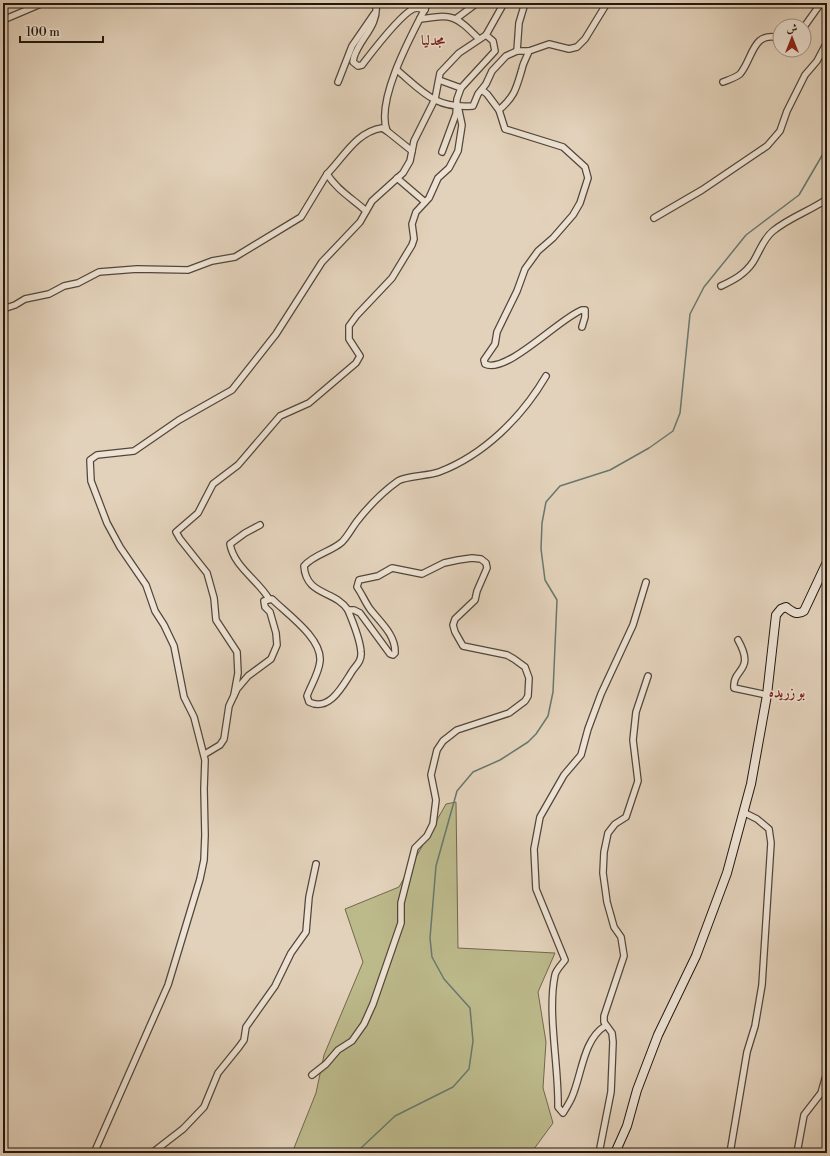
<svg xmlns="http://www.w3.org/2000/svg" width="830" height="1156" viewBox="0 0 830 1156" font-family="'Libre Bodoni',Amiri,serif">
<style>
.green{fill:#bcb98b;stroke:#6f684d}
.lines{fill:none;stroke-linecap:round;stroke-linejoin:round}
.stream{stroke:#67786e;stroke-width:1.5}
.street-casing{stroke:#52463a;stroke-width:8}
.secondary-casing{stroke:#22170f;stroke-width:10}
.street{stroke:#ede2d3;stroke-width:5.5}
.secondary{stroke:#ede2d3;stroke-width:8}
.labels{text-anchor:middle;stroke-width:3;stroke-linejoin:round;paint-order:stroke}
.quarter-label{font-size:14px;font-weight:bold;fill:#7a1f14;stroke:#ede2d3}
</style>
<rect width="100%" height="100%" fill="#e3d2bb"/>
<filter id="stains"><feTurbulence type="fractalNoise" baseFrequency=".005" numOctaves="4"/><feColorMatrix values="0 0 0 0 .2 0 0 0 0 .09 0 0 0 0 .02 0 0 0 .5 -.17"/></filter>
<radialGradient id="worn" r=".72"><stop offset=".6" stop-color="#630" stop-opacity="0"/><stop offset="1" stop-color="#630" stop-opacity=".3"/></radialGradient>
<polygon class="green" points="456,802 458,948 555,953 538,992 546,1042 543,1088 553,1123 531,1153 292,1153 316,1093 324,1055 363,962 345,909 399,887 446,804"/>
<g class="lines">
<polyline class="stream" points="360,1153 361,1148 395,1116 453,1087 469,1069 473,1041 470,1008 444,979 432,957 430,938 436,866 457,791 473,772 500,760 528,742 536,734 548,716 553,692 557,600 545,580 541,549 542,523 546,502 560,486 610,470 649,448 673,431 680,413 690,314 704,287 746,235 799,195 827,147"/>
<g class="street-casing">
<g id="street">
<path d="M 376,3 C 379,26 360,38 354,57 L 353,62 L 358,66 L 362,65 C 372,52 399,16 413,9 C 417,7 420,8 425,10"/>
<polyline points="457,18 477,3"/>
<path d="M 420,19 C 453,14 455,15 479,39"/>
<polyline points="3,20 43,3"/>
<polyline points="804,27 821,3"/>
<polyline points="517,51 519,23 525,3"/>
<path d="M 397,70 C 423,92 435,109 473,106 L 478,94 L 486,84 L 492,71 L 506,56 L 517,51 L 529,51 L 549,44 L 569,49 L 577,47 L 585,39 L 607,3"/>
<polyline points="439,80 461,88"/>
<polyline points="338,82 352,46 374,14"/>
<path d="M 723,82 C 728,80 735,78 740,74 C 753,59 752,30 780,38"/>
<path d="M 482,90 L 487,94 L 499,110 L 505,129 L 563,147 L 585,167 L 588,178 L 580,203 L 573,215 L 553,238 L 538,251 L 525,269 L 517,291 L 497,332 L 495,344 L 484,360 L 485,364 C 506,375 561,317 582,310 L 585,310 L 585,317 L 582,327"/>
<path d="M 499,110 C 515,96 516,89 522,69 C 523,63 527,57 529,51"/>
<polyline points="412,151 414,141 435,99 440,73 459,53 486,35 504,3"/>
<polyline points="442,152 456,114 457,99 461,88 495,51 493,41 486,35"/>
<polyline points="397,178 425,202"/>
<path d="M 366,211 C 353,199 337,190 327,174 C 344,157 356,132 382,128 L 387,131"/>
<polyline points="654,218 702,190 767,146 780,131 787,111 805,75 817,61 827,42"/>
<path d="M 721,286 C 734,280 745,274 753,262 C 760,251 763,239 773,231 C 790,217 810,211 827,199"/>
<polyline points="3,309 15,305 25,299 49,294 64,286 78,283 99,272 137,269 188,270 212,261 235,257 301,217 327,174"/>
<path d="M 260,525 L 245,533 L 230,544 C 234,567 258,580 269,599"/>
<path d="M 738,640 C 756,672 732,668 734,688 L 767,695"/>
<polyline points="234,695 238,673 237,652 216,620 214,598 207,573 180,539 176,532 198,513 213,484 238,465 280,416 309,403 356,363 360,356 349,339 349,326 357,315 392,278 412,245 414,239 412,224 416,212 429,198 438,178 449,168 458,151 462,125 458,106"/>
<path d="M 205,754 L 220,745 L 224,739 L 229,706 L 237,689 L 248,676 L 271,659 L 277,645 L 276,633 L 270,612 L 265,607 L 264,601 L 272,599 C 287,614 322,638 320,661 C 319,673 311,685 307,696 L 309,702 C 329,712 342,687 351,673 C 355,666 362,662 361,652 C 360,638 353,623 348,610"/>
<path d="M 605,1026 C 583,1040 582,1074 572,1097 C 570,1102 566,1108 563,1113 L 558,1107 C 559,1067 547,1012 555,975 C 556,970 562,964 565,960 L 536,889 L 534,849 L 540,817 L 564,775 L 581,755 L 588,729 L 601,694 L 633,625 L 646,582"/>
<path d="M 312,1075 L 326,1064 L 338,1050 L 352,1041 L 364,1024 L 373,1004 L 401,923 L 401,903 L 415,848 L 427,836 L 433,824 L 436,800 L 431,775 L 437,750 L 443,741 L 457,730 L 509,713 L 525,701 L 528,696 L 529,678 L 525,667 L 514,659 L 507,655 L 463,646 L 455,632 L 453,625 L 455,619 L 475,600 L 477,591 L 487,568 L 486,563 L 481,559 L 472,558 L 458,560 L 444,563 L 422,574 L 392,568 L 378,576 L 359,580 L 357,587 C 362,594 365,602 370,609 C 380,622 396,635 395,653 L 393,655 L 390,654 L 360,613 L 354,610 L 348,610 C 335,590 306,596 304,566 C 314,554 331,552 342,542 C 348,536 353,526 358,520 C 369,506 384,491 398,481 C 405,476 428,476 439,472 C 484,455 522,417 546,376"/>
<path d="M 94,1153 L 168,985 L 200,879 L 204,860 L 205,835 L 204,789 L 205,760 L 194,717 L 184,697 L 174,646 L 164,625 L 155,611 L 146,585 L 120,547 L 107,523 L 91,481 L 90,460 L 97,455 L 134,451 L 179,420 L 232,390 L 276,334 L 322,262 L 360,222 L 372,201 L 403,173 L 410,161 L 412,151 L 387,131 C 375,100 413,32 428,3"/>
<polyline points="123,1153 129,1153"/>
<polyline points="152,1153 183,1129 204,1107 218,1073 239,1047 244,1040 246,1027 275,986 291,953 306,932 309,897 316,864"/>
<polyline points="599,1153 611,1092 613,1042 612,1033 604,1022 604,1016 624,956 621,937 614,927 607,902 603,873 604,852 608,833 615,824 626,817 638,781 633,740 636,712 648,676"/>
<polyline points="730,1153 747,1052 755,1026 762,985 771,843 769,829 757,819 743,812"/>
<polyline points="797,1153 804,1115 821,1093 827,1072"/>
</g>
</g>
<g class="secondary-casing">
<path id="secondary" d="M 615,1153 L 627,1126 L 637,1090 L 658,1035 L 696,956 L 727,873 L 751,784 L 767,695 L 776,615 L 781,609 L 786,607 C 791,611 797,616 804,611 L 827,562"/>
</g>
<use href="#street" class="street"/>
<use href="#secondary" class="secondary"/>
</g>
<g class="labels">
<g class="quarter-label">
<text x="433" y="45">مجدليا</text>
<text x="787" y="697">بو زريده</text>
</g>
</g>
<rect width="830" height="1156" fill="none" stroke="#e3d2bb" stroke-width="16"/>
<rect x="4" y="4" width="822" height="1148" fill="none" stroke="#22170f" stroke-width="2"/>
<rect x="8" y="8" width="814" height="1140" fill="none" stroke="#22170f"/>
<g transform="translate(792 38)"><circle r="19" fill="#ede2d3" stroke="#9c9185"/>
<path d="M0-3L7 15L0 10L-7 15Z" fill="#8f2418"/>
<text y="-6" font-size="11" font-weight="bold" text-anchor="middle" fill="#22170f">ش</text>
</g>
<path d="M20 36v6h83v-6" fill="none" stroke="#22170f" stroke-width="2"/>
<text x="26" y="36" font-size="12" fill="#22170f" stroke="#ede2d3" stroke-width="3" paint-order="stroke">100 m</text>
<rect width="100%" height="100%" filter="url(#stains)"/>
<rect width="100%" height="100%" fill="url(#worn)"/>
</svg>
